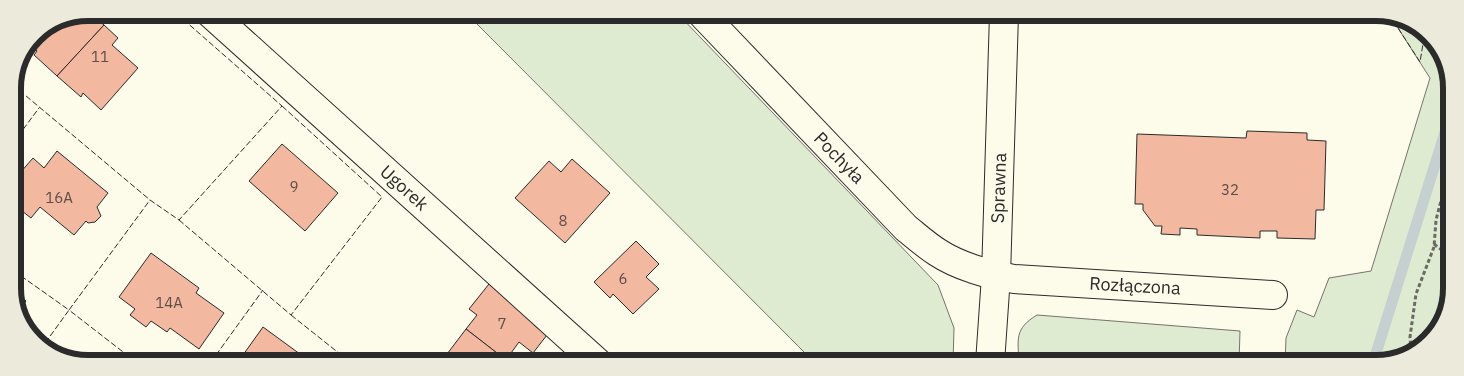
<svg xmlns="http://www.w3.org/2000/svg" width="1464" height="376" viewBox="0 0 1464 376" font-family="'IBM Plex Sans',sans-serif">
<style>
.green{fill:#deebd1;stroke:#74746e}
.lines{fill:none;stroke-linecap:round;stroke-linejoin:round}
.stream{stroke:#c7d0d0;stroke-width:11}
.building{fill:#f2b8a0;stroke:#2b2b2b}
.street-casing{stroke:#2b2b2b;stroke-width:30}
.path{stroke:#6a6964;stroke-width:3;stroke-dasharray:4 2.5;stroke-linecap:butt}
.street{stroke:#fdfbea;stroke-width:28}
.fence{stroke:#2b2b2b;stroke-width:1;stroke-dasharray:6 2.5;stroke-linecap:butt}
.labels{text-anchor:middle;stroke-width:4;stroke-linejoin:round;paint-order:stroke}
.number-label{font-size:15px;fill:#5d4e48}
.street-label{font-size:18px;fill:#2b2b2b;stroke:#fdfbea}
.rim{fill:none;stroke:#2b2b2b;stroke-width:6}
</style>
<rect width="100%" height="100%" fill="#fdfbea"/>
<g class="green">
<polygon points="466,13 677,13 938,285 954,328 953,363 815,363"/>
<polygon points="1389,14 1430,35 1450,73 1450,303 1426,345 1381,363 1285,363 1286,338 1297,310 1314,317 1329,278 1371,271 1430,78"/>
<path d="M 1037,315 L 1240,331 L 1239,363 L 1019,363 C 1018,339 1014,329 1037,315 Z"/>
</g>
<g class="lines">
<polyline class="stream" points="1373,363 1447,126 1448,69"/>
</g>
<g class="building">
<polygon points="87,13 90,13 104,25 57,76 34,55 37,51 30,45 35,34 80,16 82,18"/>
<polygon points="1252,14 1278,14 1278,17 1252,16"/>
<polygon points="104,25 118,38 112,45 138,68 101,110 83,93 81,97 57,76"/>
<polygon points="1247,131 1307,133 1307,140 1326,141 1324,210 1316,210 1315,239 1277,238 1277,231 1260,231 1260,238 1197,235 1197,229 1180,228 1180,235 1161,234 1162,226 1155,226 1143,210 1143,204 1135,204 1137,134 1246,138"/>
<polygon points="282,144 338,193 305,231 249,181"/>
<polygon points="57,151 108,193 97,207 101,216 95,222 88,223 86,221 74,235 40,207 31,218 13,204 13,181 33,158 44,168"/>
<polygon points="572,159 610,193 565,243 515,198 549,161 561,172"/>
<polygon points="636,241 659,264 646,277 659,289 633,314 613,294 610,298 594,282"/>
<polygon points="151,253 199,288 196,293 224,313 199,349 170,328 167,332 151,321 146,327 130,315 135,309 119,297"/>
<polygon points="489,284 536,322 534,325 547,335 533,353 519,342 506,360 466,329 477,315 469,309"/>
<polygon points="14,291 26,301 19,311 14,303"/>
<polygon points="263,327 304,357 303,358 308,362 238,362"/>
<polygon points="466,329 506,360 503,362 441,362"/>
<polygon points="781,356 788,363 774,363"/>
</g>
<g class="lines">
<g class="street-casing">
<g id="street">
<polyline points="210,13 598,363"/>
<path d="M 701,13 L 906,228 C 916,236 926,245 937,252 C 958,266 989,275 1014,279 L 1273,295"/>
<polyline points="990,363 996,276 1004,14"/>
</g>
</g>
<g class="path">
<polyline points="1434,244 1447,254 1450,254"/>
<polyline points="1411,351 1410,337 1416,294 1434,247 1436,220 1450,166"/>
</g>
<use href="#street" class="street"/>
<g class="fence">
<polyline points="1389,14 1420,62 1425,32"/>
<polyline points="13,85 150,200 179,220 282,106 176,13"/>
<polyline points="13,143 39,108"/>
<polyline points="179,220 291,315 382,197 282,106"/>
<polyline points="14,271 69,310 43,346"/>
<polyline points="291,315 350,362"/>
<polyline points="136,362 69,310 150,200"/>
<polyline points="211,362 263,290"/>
</g>
</g>
<g class="labels">
<g class="number-label">
<text x="100" y="62">11</text>
<text x="294" y="192">9</text>
<text x="1230" y="195">32</text>
<text x="59" y="203">16A</text>
<text x="563" y="226">8</text>
<text x="623" y="284">6</text>
<text x="169" y="308">14A</text>
<text x="502" y="329">7</text>
</g>
<g class="street-label">
<text transform="translate(839 158) rotate(46)" y="6">Pochyła</text>
<text transform="translate(404 188) rotate(42)" y="6">Ugorek</text>
<text transform="translate(999 188) rotate(-88)" y="6">Sprawna</text>
<text transform="translate(1135 286) rotate(3)" y="6">Rozłączona</text>
</g>
</g>
<path d="M0 0H1464V376H0ZM88 21H1376A67 67 0 0 1 1443 88V288A67 67 0 0 1 1376 355H88A67 67 0 0 1 21 288V88A67 67 0 0 1 88 21Z" fill="#eceadb" fill-rule="evenodd"/>
<path class="rim" d="M88 21H1376A67 67 0 0 1 1443 88V288A67 67 0 0 1 1376 355H88A67 67 0 0 1 21 288V88A67 67 0 0 1 88 21Z"/>
</svg>
